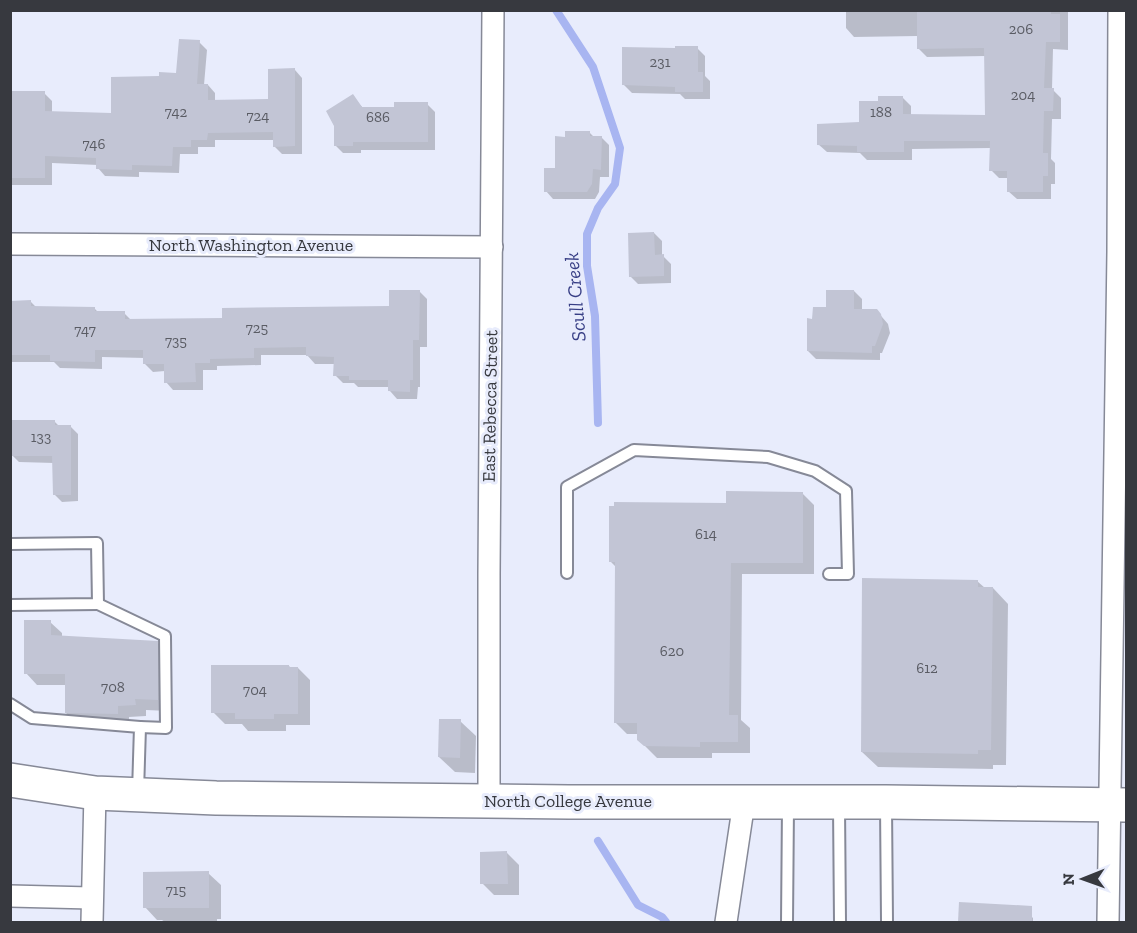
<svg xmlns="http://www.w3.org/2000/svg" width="1137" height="933" viewBox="0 0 1137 933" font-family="'Zilla Slab',serif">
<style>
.shadow{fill:#0003}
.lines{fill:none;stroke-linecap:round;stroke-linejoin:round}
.stream{stroke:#a8b5f1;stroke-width:8}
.building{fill:#c2c5d5}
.lane-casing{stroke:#868997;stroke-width:14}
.street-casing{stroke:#868997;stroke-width:24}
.primary-casing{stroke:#868997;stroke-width:36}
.lane{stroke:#fff;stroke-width:10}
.street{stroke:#fff;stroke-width:21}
.primary{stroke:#fff;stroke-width:33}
.labels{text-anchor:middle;stroke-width:6;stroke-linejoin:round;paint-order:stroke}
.number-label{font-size:15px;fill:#5a5c64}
.street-label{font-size:18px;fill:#37393f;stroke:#e8ecfc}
.water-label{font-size:20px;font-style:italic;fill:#373e85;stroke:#e8ecfc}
</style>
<rect width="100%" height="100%" fill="#e8ecfc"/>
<g class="shadow">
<polygon points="846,10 1068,10 1068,50 1053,49 1052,89 1061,98 1061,119 1052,119 1051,159 1055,163 1055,184 1051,184 1051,199 1017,199 1008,191 1008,178 999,178 991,170 991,148 912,149 912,160 867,160 860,153 827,152 818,144 860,123 880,103 903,98 911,106 911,116 987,116 986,56 927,57 918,48 918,36 854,37 846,28"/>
<polygon points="199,42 207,50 204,85 208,85 215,93 215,101 270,101 295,70 302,78 302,154 282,154 274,146 274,140 215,140 215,147 198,147 198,154 180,154 179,173 139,172 139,177 105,176 98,168 98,165 52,163 52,185 10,185 10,93 44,93 52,101 52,113 112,114 160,77 178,74"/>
<polygon points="697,48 705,56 705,76 710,81 710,99 685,99 680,94 632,93 624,85"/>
<polygon points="352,96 364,109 395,109 427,104 435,112 435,150 361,150 361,153 343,153 335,145 335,125"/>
<polygon points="589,132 594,137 601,137 609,145 609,177 600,177 599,192 595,199 553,199 546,191 556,170"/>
<polygon points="654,233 662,241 662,255 671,264 671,283 638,284 630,276"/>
<polygon points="419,291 427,299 427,347 420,347 420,387 418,387 417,399 397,399 390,391 390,387 358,387 354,383 343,383 335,375 335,364 315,364 307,355 261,355 261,365 217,366 217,370 203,370 203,390 173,390 166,382 165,371 153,372 145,364 145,358 102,357 102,369 60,368 54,362 10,362 10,302 31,302 37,308 95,309 98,312 124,313 132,321 224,320 391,307"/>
<polygon points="854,291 862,299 862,310 876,310 888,324 890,333 882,353 880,353 880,360 816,359 808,351 814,320"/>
<polygon points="54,421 60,427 71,427 78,434 78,501 62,502 54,494 54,463 19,462 12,455"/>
<polygon points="802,493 814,505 814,574 742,574 741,720 750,728 750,753 712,753 712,758 657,758 638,739 638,734 627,734 615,722 616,567 611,562 727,504"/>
<polygon points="977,581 985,588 993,588 1008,604 1006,765 993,765 993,769 878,767 862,752"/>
<polygon points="50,622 62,633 62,637 157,642 169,654 169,711 146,710 146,716 129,717 129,725 78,724 66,713 66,685 37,685 26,673"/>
<polygon points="289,666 291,668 298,668 310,680 310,725 286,725 286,731 248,731 242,724 225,724 213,712"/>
<polygon points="460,721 476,736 475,773 455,772 439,757"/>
<polygon points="507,853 519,865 519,895 494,895 482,883"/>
<polygon points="208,873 221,885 221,919 217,919 217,922 165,922 162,920 157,920 145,907"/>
<polygon points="960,904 1021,907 1033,918 1033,922 959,922"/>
</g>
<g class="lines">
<g class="stream">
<polyline points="556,10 593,67 620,148 615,184 598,208 587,234 587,266 595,316 598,423"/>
<polyline points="598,841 638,905 662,917 666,922"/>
</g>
</g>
<g class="building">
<polygon points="917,10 1051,10 1051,14 1060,14 1060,42 1046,42 1044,88 1054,88 1053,111 1044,111 1043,153 1048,153 1048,176 1043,176 1043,192 1007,192 1007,171 989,171 990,141 904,141 904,152 857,152 857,146 817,145 817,124 859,122 859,101 878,101 878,96 903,96 903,114 985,115 984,48 917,49"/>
<polygon points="179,39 200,40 197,84 208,84 208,100 268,99 268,69 295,68 295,146 273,147 273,132 208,133 207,140 191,140 191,147 173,147 172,166 132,165 132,170 96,169 96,158 45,156 45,178 10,178 10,91 45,91 45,111 111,113 111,77 159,76 159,72 176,73"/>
<polygon points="675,46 698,46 698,72 703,72 703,92 675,92 675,87 622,85 622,47 675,48"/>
<polygon points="353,94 362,107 394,107 394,102 428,102 428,142 353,142 353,146 334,146 334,126 326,111"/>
<polygon points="565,131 590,131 590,136 602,136 601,170 593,169 592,184 587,192 544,192 544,168 555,168 555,136 565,137"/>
<polygon points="654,232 655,255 664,254 664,276 629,277 628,233"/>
<polygon points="389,290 420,290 419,340 413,340 413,380 410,380 410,392 388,391 388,380 349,380 349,376 333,376 334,357 306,356 306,347 254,348 254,358 210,359 210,363 195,363 196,382 164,383 164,364 143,364 143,350 95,350 95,362 50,361 50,355 10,355 10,301 31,300 31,306 95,307 95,311 125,311 125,319 222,318 222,308 389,306"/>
<polygon points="826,290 854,290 854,309 877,309 881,314 883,324 875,346 872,346 872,353 807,351 807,318 812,319 813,307 826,307"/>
<polygon points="11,420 55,420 55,425 71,425 71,495 53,495 52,456 11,456"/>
<polygon points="726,491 803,492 803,563 731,563 729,715 738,715 738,742 700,742 700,747 644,746 637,740 637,723 614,723 615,562 609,562 609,506 614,506 614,502 726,503"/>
<polygon points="862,578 978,580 978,587 993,587 991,750 978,750 978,754 861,752"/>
<polygon points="24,620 51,620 51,635 158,641 158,700 135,699 136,705 118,706 118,714 65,713 65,674 24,674"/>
<polygon points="211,665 289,665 289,667 298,667 298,714 274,714 274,719 235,719 235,713 211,713"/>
<polygon points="439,719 461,719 460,758 438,757"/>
<polygon points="507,851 508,884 480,884 480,852"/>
<polygon points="209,871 209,908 143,908 143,872"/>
<polygon points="959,902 1032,906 1032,922 958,922"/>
</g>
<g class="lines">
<g class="lane-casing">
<g id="lane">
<polyline points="10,544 97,543 98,604 10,605"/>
<polyline points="567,573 567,487 634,450 768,457 815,471 846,491 848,574 829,574"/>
<polyline points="98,604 165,636 166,728 140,727"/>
<polyline points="10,704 32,718 140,727 138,792"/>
<polyline points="886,805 887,922"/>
<polyline points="839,806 840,922"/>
<polyline points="787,922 788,806"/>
</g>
</g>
<g class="street-casing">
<g id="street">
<polyline points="10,244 492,247"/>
<polyline points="489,801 489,575 493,10"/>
<polyline points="10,896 91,898"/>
<polyline points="92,922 95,793"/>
<polyline points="726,922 744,802"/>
<polyline points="1108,922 1118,252 1119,10"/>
</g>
</g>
<g class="primary-casing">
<polyline id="primary" points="10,780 95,793 216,798 569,802 886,802 1126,805"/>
</g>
<use href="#lane" class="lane"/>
<use href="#street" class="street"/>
<use href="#primary" class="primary"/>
</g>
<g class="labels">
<g class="number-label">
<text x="1021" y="34">206</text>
<text x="660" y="67">231</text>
<text x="1023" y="100">204</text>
<text x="176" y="117">742</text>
<text x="881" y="117">188</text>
<text x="258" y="121">724</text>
<text x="378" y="122">686</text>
<text x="94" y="149">746</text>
<text x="257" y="333">725</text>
<text x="85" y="335">747</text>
<text x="176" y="346">735</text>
<text x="41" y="442">133</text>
<text x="706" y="539">614</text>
<text x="672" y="656">620</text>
<text x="927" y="673">612</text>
<text x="113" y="692">708</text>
<text x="255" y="695">704</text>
<text x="176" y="895">715</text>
</g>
<g class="street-label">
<text x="251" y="251">North Washington Avenue</text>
<text transform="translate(490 406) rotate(-89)" y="6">East Rebecca Street</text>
<text x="568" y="807">North College Avenue</text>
</g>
<g class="water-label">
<text transform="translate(575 297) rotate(-95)" y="7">Scull Creek</text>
</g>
</g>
<rect width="1137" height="933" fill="none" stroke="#37393f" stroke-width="24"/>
<g transform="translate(1083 879) rotate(269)" stroke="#e8ecfc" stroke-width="4.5" paint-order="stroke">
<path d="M0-4.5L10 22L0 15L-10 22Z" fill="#37393f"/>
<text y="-9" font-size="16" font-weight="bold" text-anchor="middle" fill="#37393f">N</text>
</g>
</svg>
